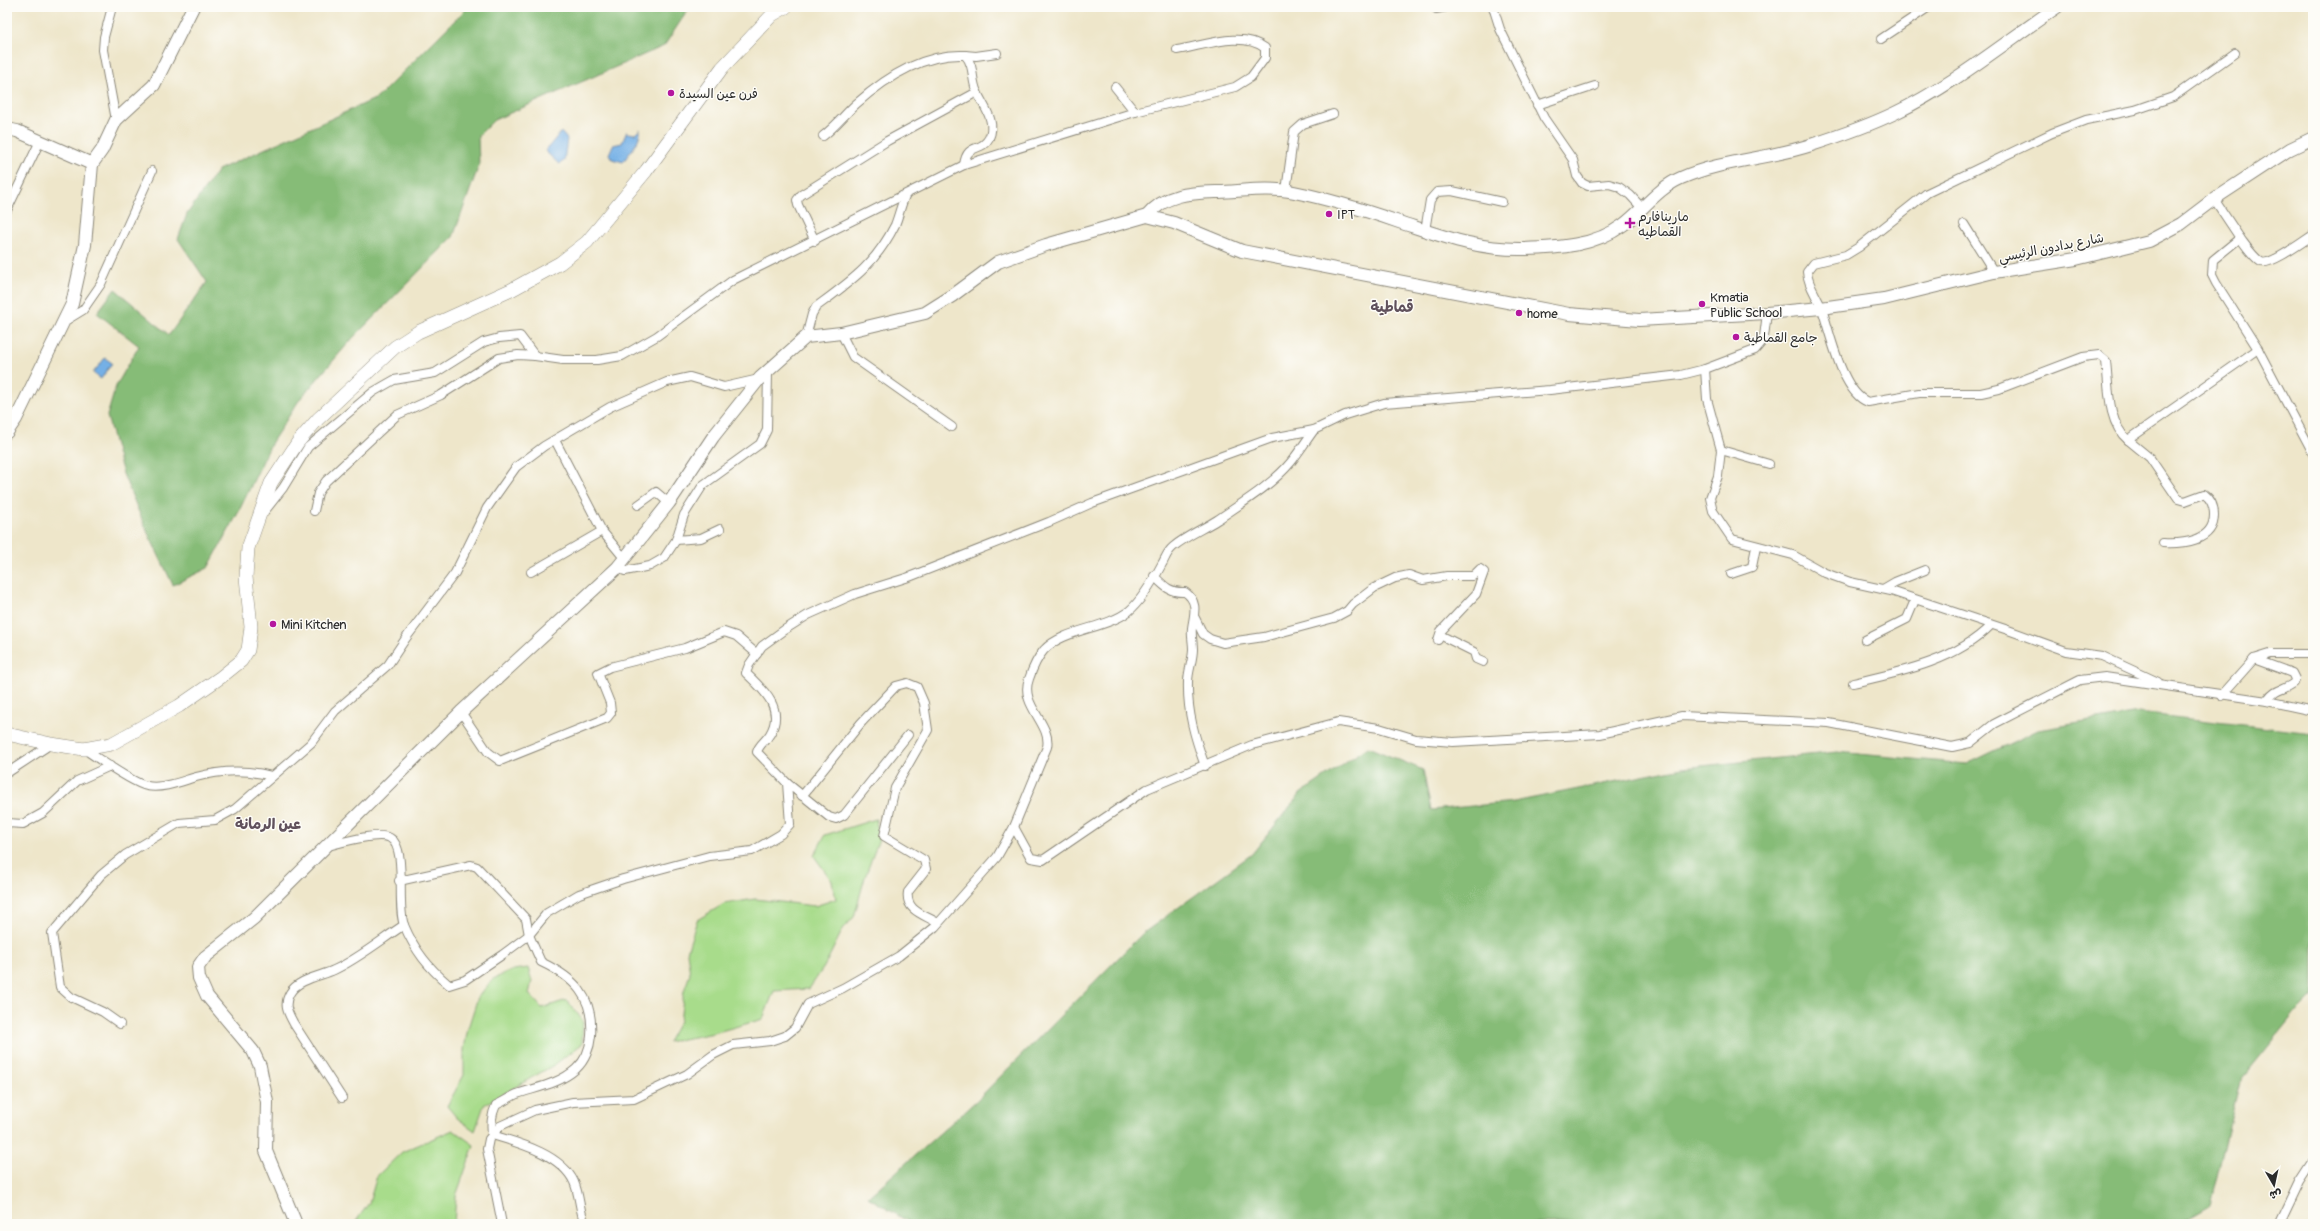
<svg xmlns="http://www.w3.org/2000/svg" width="2320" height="1231" viewBox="0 0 2320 1231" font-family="Pangolin,'Playpen Sans Arabic',sans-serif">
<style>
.green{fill:#a8dc8b;stroke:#6a845b}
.forest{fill:#86bc77;stroke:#587451}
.water{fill:#75b0e6;stroke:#506e88}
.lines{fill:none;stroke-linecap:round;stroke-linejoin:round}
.street-casing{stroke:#8c887a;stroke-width:10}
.secondary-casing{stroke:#8c887a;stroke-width:14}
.primary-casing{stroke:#8c887a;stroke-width:14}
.street{stroke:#fff;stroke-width:8}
.secondary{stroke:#fff;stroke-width:12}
.primary{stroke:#fff;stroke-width:13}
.poi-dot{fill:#b5179e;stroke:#fdfcf7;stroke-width:1.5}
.labels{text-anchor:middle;stroke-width:3;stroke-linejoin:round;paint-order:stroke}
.poi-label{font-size:13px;fill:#2b2b2b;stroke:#fdfcf7;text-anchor:start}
.street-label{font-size:13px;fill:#2b2b2b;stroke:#fdfcf7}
.quarter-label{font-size:15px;font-weight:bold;fill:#60515c;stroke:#fdfcf7}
</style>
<rect width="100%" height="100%" fill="#fdfcf7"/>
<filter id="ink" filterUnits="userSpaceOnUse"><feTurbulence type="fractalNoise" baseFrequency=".025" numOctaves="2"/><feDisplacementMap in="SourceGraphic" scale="8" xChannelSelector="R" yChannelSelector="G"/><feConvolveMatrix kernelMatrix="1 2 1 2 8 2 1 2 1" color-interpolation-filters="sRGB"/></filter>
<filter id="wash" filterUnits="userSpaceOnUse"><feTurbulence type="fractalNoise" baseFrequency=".012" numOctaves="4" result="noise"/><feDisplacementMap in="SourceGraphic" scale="16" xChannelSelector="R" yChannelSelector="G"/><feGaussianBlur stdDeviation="0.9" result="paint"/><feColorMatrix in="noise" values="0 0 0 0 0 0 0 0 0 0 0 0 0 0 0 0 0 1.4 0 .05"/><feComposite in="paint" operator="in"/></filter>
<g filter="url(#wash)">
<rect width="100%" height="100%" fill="#eee6ca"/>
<g class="green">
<polygon points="876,819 879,839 865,877 854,917 843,929 824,967 809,989 774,991 763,1019 714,1033 668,1042 680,1021 684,991 690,974 687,952 697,920 724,904 755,899 815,906 836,899 832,881 814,856 825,835"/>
<polygon points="528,968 532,981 529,994 542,1008 567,1000 583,1021 582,1044 554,1065 484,1105 475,1131 457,1118 447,1106 464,1075 464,1049 468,1028 478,997 493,979 513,970"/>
<polygon points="453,1130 474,1145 456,1196 454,1224 354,1224 369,1203 377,1176 402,1152"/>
</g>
<g class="forest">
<polygon points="468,7 690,7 664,46 494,120 478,136 479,165 453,237 352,339 300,399 272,442 237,515 208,568 173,585 146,529 123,474 107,416 116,386 139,346 97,313 115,289 169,335 207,282 178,239 187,214 218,170 377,98"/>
<polygon points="2138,713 2313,733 2313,995 2298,1010 2240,1081 2210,1205 2177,1224 912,1224 868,1197 976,1101 1142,934 1252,854 1300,794 1368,747 1423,770 1431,810 1514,802 1682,768 1837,752 1967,764 2038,730"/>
</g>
<g class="water">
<path d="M 640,129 C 641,141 630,152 623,162 L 612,159 L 609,154 L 613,145 L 622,143 L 627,131 L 629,133 L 635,134 Z"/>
<polygon points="561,132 567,139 564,161 559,164 545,151"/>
<polygon points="105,358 112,363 101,379 93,373"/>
</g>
</g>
<g filter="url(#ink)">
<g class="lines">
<g class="street-casing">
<g id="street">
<polyline points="112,7 104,37 103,50 116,120"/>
<polyline points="1493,7 1500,29 1544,118 1573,160 1577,176 1582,183 1588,186 1609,184 1619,187 1630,195 1642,208"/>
<polyline points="1436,9 1447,7"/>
<polyline points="1881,39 1929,7"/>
<path d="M 2235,53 L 2173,97 L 2135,110 L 2086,120 L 2052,133 L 1927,193 L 1859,247 L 1846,255 L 1814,263 L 1807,272 C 1808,286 1817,296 1822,309 C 1830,332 1842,393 1868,402 L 1919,393 L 1981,393 L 1999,389 L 2083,357 L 2099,355 L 2106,361 C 2109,386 2107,423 2128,440 L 2258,349"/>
<polyline points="965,55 976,56 997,53"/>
<polyline points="1115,87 1135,112"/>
<polyline points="1537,105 1595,86"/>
<path d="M 823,136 C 836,126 844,115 856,104 C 886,77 923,53 965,55 C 975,66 971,80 977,92 C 983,106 997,121 989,138 C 981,153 967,142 964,165"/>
<polyline points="1286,191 1294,132 1303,124 1333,114"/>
<polyline points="2214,199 2240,238 2213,260 2212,275 2216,283 2258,349 2313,453"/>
<polyline points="7,210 40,141"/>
<polyline points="1964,224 1994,272"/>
<polyline points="1425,231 1430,200 1437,192 1452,191 1502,202"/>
<path d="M 2240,238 C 2246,246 2253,257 2261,262 C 2270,266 2304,241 2313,235"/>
<polyline points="815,241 798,205 797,200 801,195 887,141 977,92"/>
<polyline points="65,321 83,310 101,284 152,171"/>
<polyline points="841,333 853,357 952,427"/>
<path d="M 806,337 L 812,314 L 816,307 C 851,281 875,265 895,225 C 899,215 901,205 905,196"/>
<polyline points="1705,369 1707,399 1721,450 1718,476 1710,498 1713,511 1732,539 1793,555 1825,573 1850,582 1891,591 2008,630 2066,651 2102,656 2158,682"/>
<polyline points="555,440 602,531 624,558"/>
<path d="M 2128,440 L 2150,458 L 2178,499 L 2185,501 L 2204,494 C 2211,499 2214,507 2214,515 C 2214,542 2182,544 2163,543"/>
<polyline points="1721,450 1769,464"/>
<polyline points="638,505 656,492 669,503"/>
<polyline points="314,511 318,493 326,481 397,415 441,395 499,358 518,355 535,356"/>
<path d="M 264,512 L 283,488 L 308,447 L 373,392 L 394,380 L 435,373 L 484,342 L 499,338 L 520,336 L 535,356 L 563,360 L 597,360 L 622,356 L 657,336 L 733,280 L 964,165 L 1135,112 L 1235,87 L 1251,77 L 1265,58 L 1265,48 C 1242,30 1203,46 1177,50"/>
<polyline points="676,540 701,538 720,529"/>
<polyline points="617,568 625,571 650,566 664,558 676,540 684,515 703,485 760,444 767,430 768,371"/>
<polyline points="531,572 602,531"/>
<polyline points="1731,574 1752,567 1756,547"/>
<path d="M 1154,576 C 1164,586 1170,593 1185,592 C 1199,602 1194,614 1192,628 C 1191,635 1193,642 1193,649 C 1193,660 1188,671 1188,682 C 1187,712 1195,738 1205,766"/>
<polyline points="1883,589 1895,582 1925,570"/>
<polyline points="1195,618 1203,634 1210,639 1223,643 1264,637 1334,618 1347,611 1353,604 1374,588 1395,578 1409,575 1423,580 1447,576 1473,576 1480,569 1484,572 1476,594 1441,631 1438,640"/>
<polyline points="1440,635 1474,652 1476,659 1483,662"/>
<polyline points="1865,640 1907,619 1915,600"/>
<path d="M 1853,683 C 1901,672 1956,661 1991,625"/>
<polyline points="2221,696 2254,659"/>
<path d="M 2267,701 C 2276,688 2283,691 2294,683 L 2295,679 L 2292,673 L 2254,659 L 2270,654 L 2313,654"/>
<polyline points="461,712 488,752 500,761 607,718 611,713 610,703 598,673 610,667 685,648 724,632 736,636 757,654"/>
<path d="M 84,749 C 96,757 134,784 147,786 C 163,789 182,781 196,777 C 222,770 245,769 272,776"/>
<polyline points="7,773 51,744"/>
<polyline points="787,783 829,817 836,819 844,815 908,735"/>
<path d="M 802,796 L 861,723 L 896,686 L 907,683 L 917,687 L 924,703 L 928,730 L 895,788 L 884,836 L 924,860 L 926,869 L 908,892 C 905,911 925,915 938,923"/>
<polyline points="7,823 23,824 43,813 77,781 110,766"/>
<polyline points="1014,827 1031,858 1043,860 1147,789 1252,745 1338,722 1379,728 1416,739 1453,742 1600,734 1682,716 1829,723 1952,747 1970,743 1994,724 2080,680 2105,677 2267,701 2313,711"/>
<path d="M 327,846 C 341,843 378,831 390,838 C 408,848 396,905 404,925 C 415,951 428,967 449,985 L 465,980 L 502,955 L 529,935 L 547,913 L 579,894 L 623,879 L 709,856 L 752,851 L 781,834 L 790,824 L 787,783 L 757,752 C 759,744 766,741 770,734 C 785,709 764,690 746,673 L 749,665 L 762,646 L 784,630 L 808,615 L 855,594 L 909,577 L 1049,522 L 1092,503 L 1272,438 L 1314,430 L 1345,415 L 1384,403 L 1550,390 L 1681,375 L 1705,369 L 1755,350 L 1761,343 L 1764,337 L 1767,313"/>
<path d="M 399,881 L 471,865 L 477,867 L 526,919 L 529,935 L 541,962 C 575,978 594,997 591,1036 C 590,1048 585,1061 576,1069 C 559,1084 538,1087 517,1094 C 510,1097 503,1102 496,1105 C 491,1116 491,1124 492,1135 C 519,1143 561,1154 574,1182 C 580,1196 579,1209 585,1224"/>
<polyline points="120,1024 103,1012 71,997 60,987 52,933 101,875 125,855 179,823 215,820 235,809 311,743 335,711 388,665 406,638 455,573 487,508 516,467 544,446 610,407 667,382 690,377 724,387 759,379"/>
<path d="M 342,1098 L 294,1024 C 288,1013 283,1005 290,993 C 298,979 321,976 334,970 C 358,959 381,940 404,925"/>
<path d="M 502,1224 L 487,1149 L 489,1139 L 500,1126 L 535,1110 L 573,1102 L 634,1099 L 687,1074 L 713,1055 L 733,1045 L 770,1041 L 785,1036 L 795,1028 L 808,1004 L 843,988 L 899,956 L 935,927 L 997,857 L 1014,827 L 1047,747 C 1052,724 1019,705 1029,679 C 1032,670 1038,657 1044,650 C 1063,629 1106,629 1129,611 C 1142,600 1154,579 1162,564 C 1166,557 1167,552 1173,547 C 1186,536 1203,529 1217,520 C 1242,503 1272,485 1291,462 C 1299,452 1306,441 1314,430"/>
<polyline points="2280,1224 2300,1182 2313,1162"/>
</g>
</g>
<g class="secondary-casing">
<g id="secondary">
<polyline points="7,129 17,131 92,164"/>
<path d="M 1147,216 C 1166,193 1191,193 1219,192 C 1244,191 1270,187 1294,192 C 1329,199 1364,210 1399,222 C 1442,236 1477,250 1524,249 C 1558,248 1595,246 1623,225 C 1643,210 1658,188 1681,178 C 1722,160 1769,159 1811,145 C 1839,136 1868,126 1895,113 C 1952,86 2004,43 2057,7"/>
<polyline points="7,432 16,419 72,304 85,245 92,164 102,150 116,120 154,85 193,7"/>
<polyline points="296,1224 266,1151 267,1102 260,1066 253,1051 207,996 199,978 198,967 205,957 254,918 461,712 617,568 669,503 713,437 760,378 806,337 841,333 925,313 952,296 998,262 1046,245 1147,216 1174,223 1242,251 1569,314 1639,320 1767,313 1821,308 1884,299 1994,272 2076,259 2149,241 2181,224 2214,199 2290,149 2313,138"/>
</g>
</g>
<g class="primary-casing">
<polyline id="primary" points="7,734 51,744 84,749 111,744 179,706 221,677 241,661 248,650 251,627 246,577 248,548 271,483 298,442 318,419 395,347 418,332 511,290 560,263 587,242 646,171 722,68 772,15 786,7"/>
</g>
<use href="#street" class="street"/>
<use href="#secondary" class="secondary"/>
<use href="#primary" class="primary"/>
</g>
</g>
<g class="poi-dot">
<circle cx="671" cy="93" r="4"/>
<circle cx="1329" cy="214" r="4"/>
<path d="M1628 217h4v4h4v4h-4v4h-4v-4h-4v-4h4z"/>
<circle cx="1702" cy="304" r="4"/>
<circle cx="1519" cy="313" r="4"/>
<circle cx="1736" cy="337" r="4"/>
<circle cx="273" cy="624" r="4"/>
</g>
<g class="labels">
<g class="poi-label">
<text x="679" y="98">فرن عين السيدة</text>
<text x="1337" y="219">IPT</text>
<text x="1638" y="221">مارينافارم<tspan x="1638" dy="15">القماطيه</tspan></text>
<text x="1710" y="302">Kmatia<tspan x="1710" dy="15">Public School</tspan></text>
<text x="1527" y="318">home</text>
<text x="1744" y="342">جامع القماطية</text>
<text x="281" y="629">Mini Kitchen</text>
</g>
<g class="street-label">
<text transform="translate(2051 247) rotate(-11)" y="5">شارع بدادون الرئيسي</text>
</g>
<g class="quarter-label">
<text x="1392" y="312">قماطية</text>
<text x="268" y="829">عين الرمانة</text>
</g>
</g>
<rect width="2320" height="1231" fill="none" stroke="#fdfcf7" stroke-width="24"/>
<g transform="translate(2274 1185) rotate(171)" stroke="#fdfcf7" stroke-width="3" paint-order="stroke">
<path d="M0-3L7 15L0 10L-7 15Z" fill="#2b2b2b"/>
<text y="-6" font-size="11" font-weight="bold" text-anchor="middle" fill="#2b2b2b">ش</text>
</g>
</svg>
